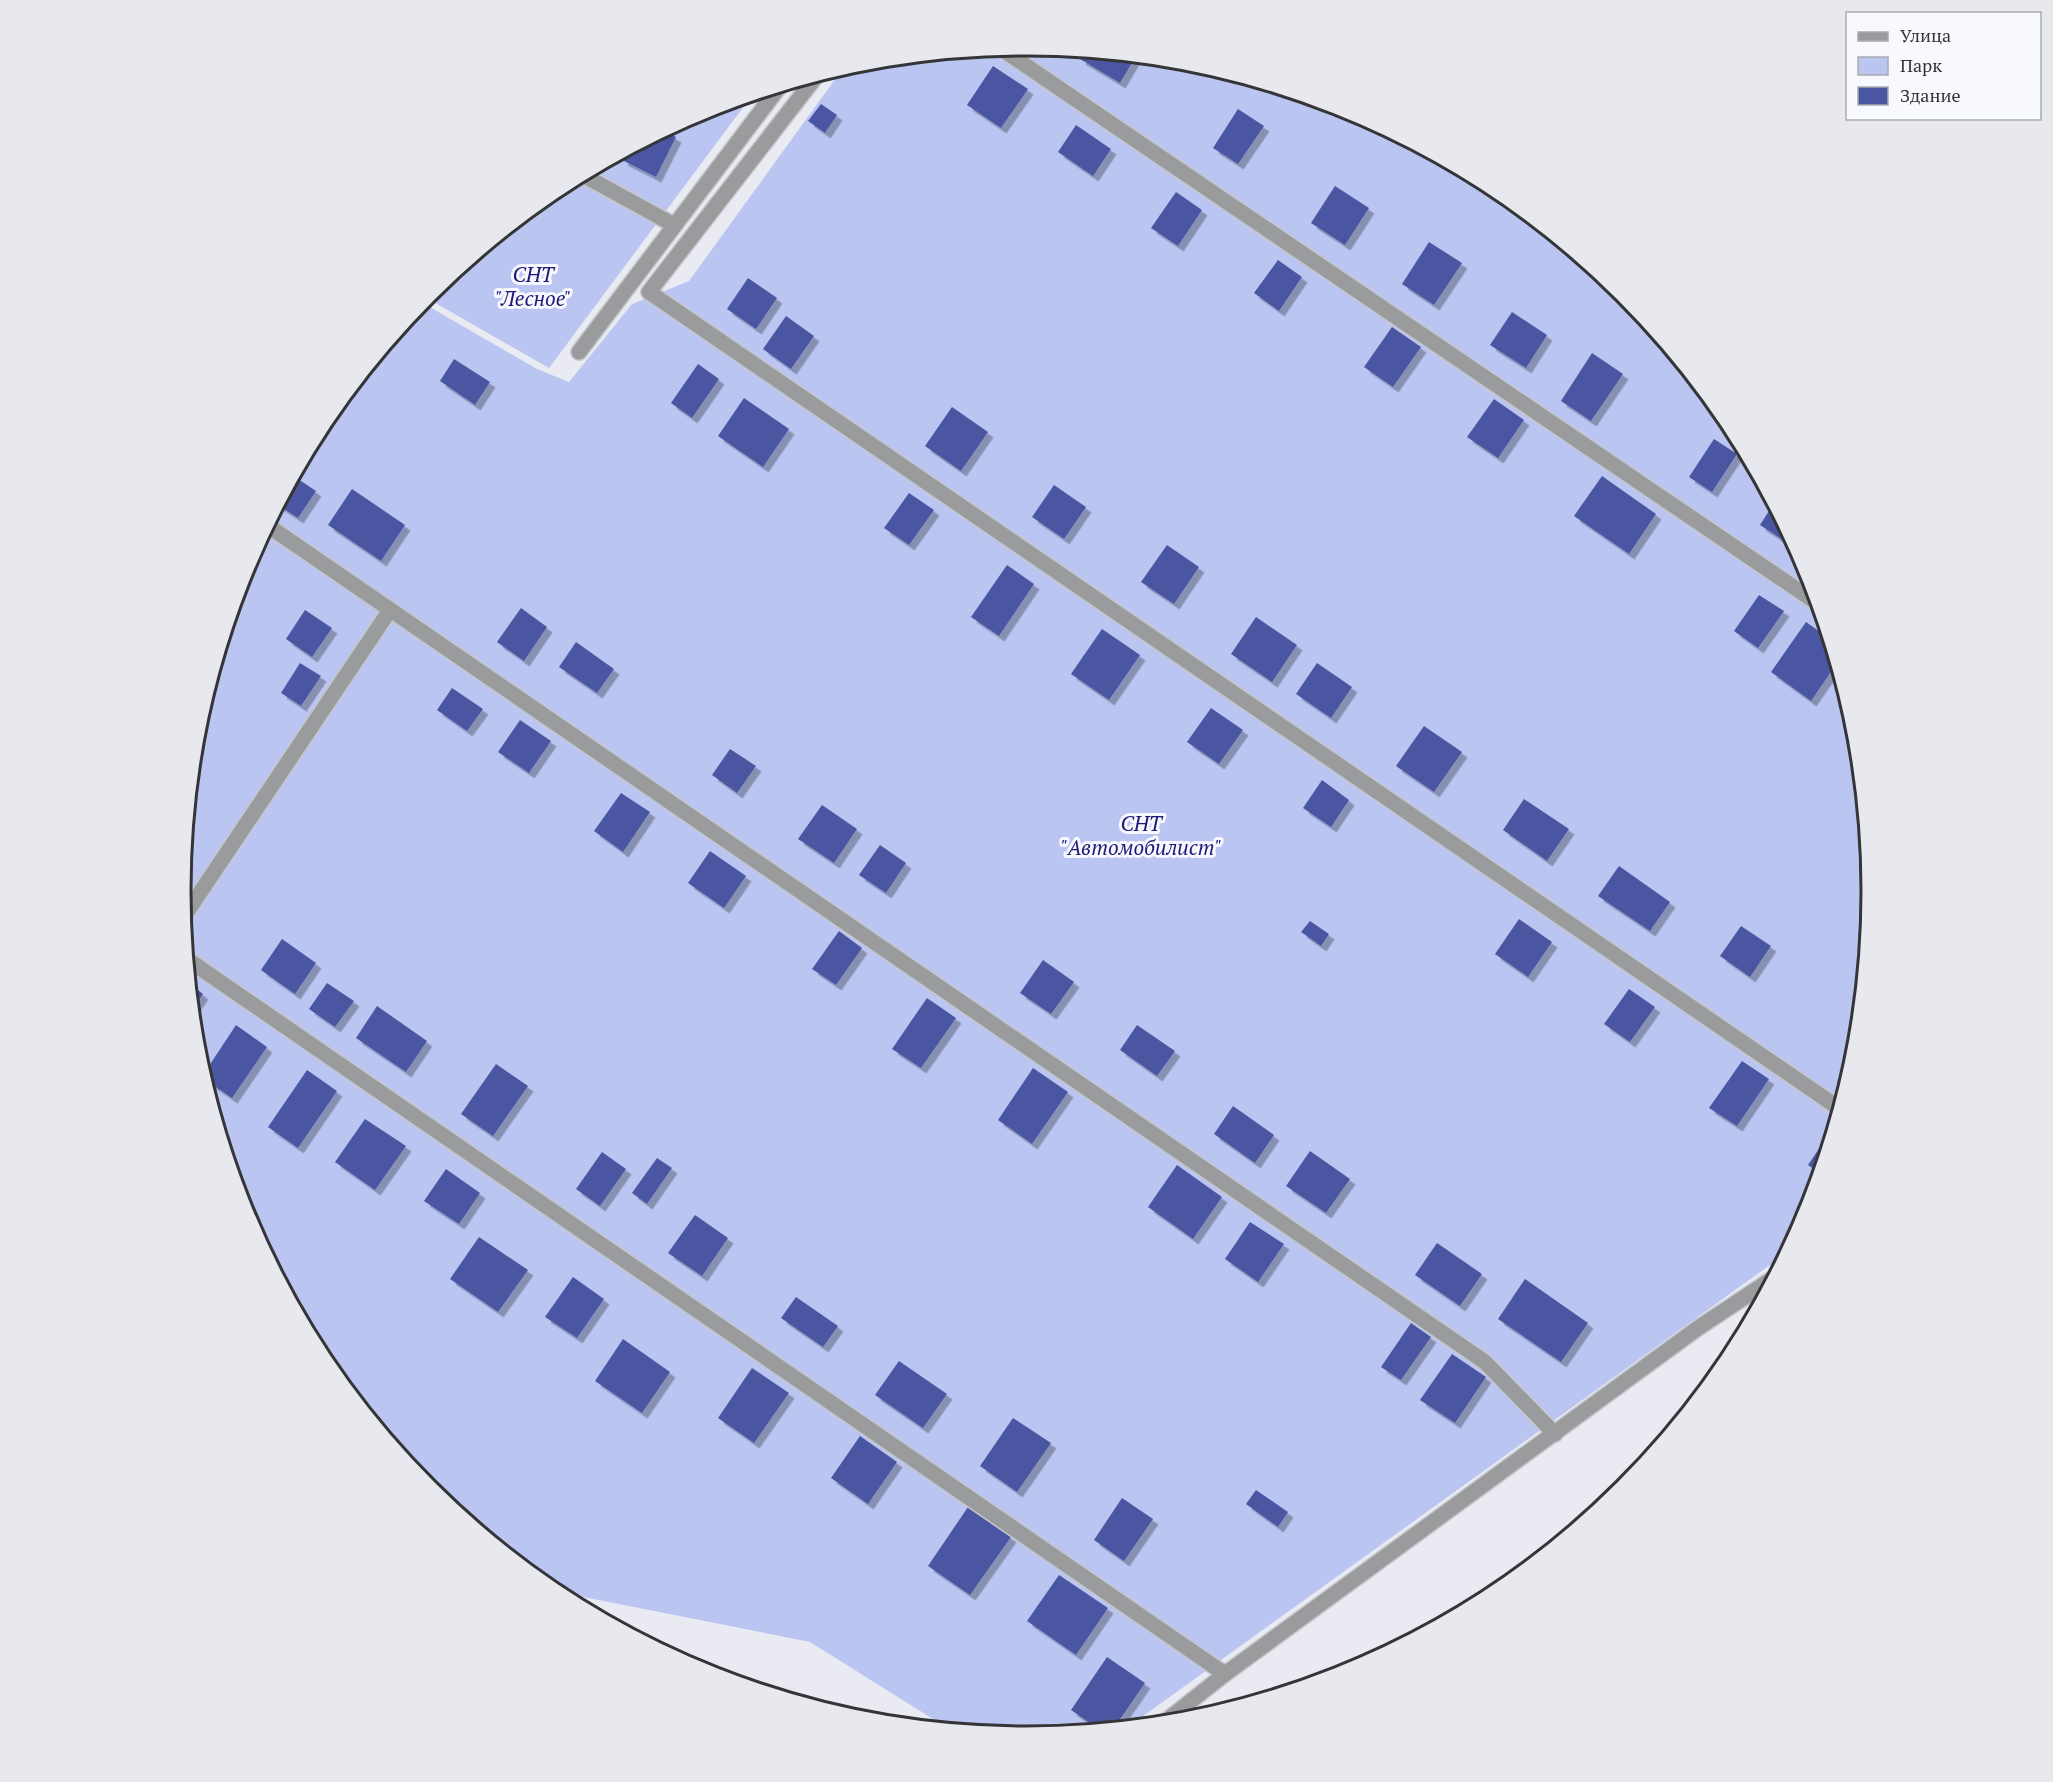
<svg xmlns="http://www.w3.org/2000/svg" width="2053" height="1782" viewBox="0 0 2053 1782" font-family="'PT Serif',serif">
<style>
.green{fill:#bac5f2}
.building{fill:#4b56a2;filter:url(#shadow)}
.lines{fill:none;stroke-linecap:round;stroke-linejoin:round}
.lane-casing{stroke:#c6c7cd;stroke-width:18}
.street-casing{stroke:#c6c7cd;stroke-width:18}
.lane{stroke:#9a9b9d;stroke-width:15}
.street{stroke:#9a9b9d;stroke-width:15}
.labels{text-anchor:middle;stroke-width:6;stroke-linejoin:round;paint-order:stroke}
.park-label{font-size:21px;font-style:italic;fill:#1e1a78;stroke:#f7f9fe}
.rim{fill:none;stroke:#353538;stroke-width:3}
</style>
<defs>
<filter id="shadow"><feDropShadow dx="5.5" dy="5.5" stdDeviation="0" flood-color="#0004"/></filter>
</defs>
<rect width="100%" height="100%" fill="#eaebf2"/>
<g class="green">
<polygon points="1026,45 1192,61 1351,110 1497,188 1625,293 1730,421 1808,568 1856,726 1872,891 1856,1056 1808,1215 1788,1252 1128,1727 1026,1737 949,1729 810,1642 553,1591 428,1489 323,1361 245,1214 197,1056 181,891 197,726 245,567 323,421 421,302 537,369 569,382 632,304 689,281 844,67 862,61"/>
<polygon points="753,94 549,368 425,297 557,187 703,109"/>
</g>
<g class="building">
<polygon points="1085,51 1136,56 1120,83 1080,59"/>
<polygon points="993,66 1028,89 1001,128 967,105"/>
<polygon points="821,104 837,115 825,133 808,121"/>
<polygon points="1238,109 1264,126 1238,164 1213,148"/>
<polygon points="1076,125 1111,149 1093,176 1058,152"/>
<polygon points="664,130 676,137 656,177 622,160 627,150"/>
<polygon points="1335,186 1369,208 1345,245 1311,223"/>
<polygon points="1176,192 1202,210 1178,246 1151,228"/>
<polygon points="1429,242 1462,263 1434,305 1402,284"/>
<polygon points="1278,260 1302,277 1279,311 1254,293"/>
<polygon points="748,278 777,298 756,329 727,309"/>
<polygon points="1512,312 1547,335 1526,368 1490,345"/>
<polygon points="786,316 814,336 791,369 763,349"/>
<polygon points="1392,327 1421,347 1393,387 1364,367"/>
<polygon points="1592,353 1623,374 1591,421 1561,401"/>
<polygon points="454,359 490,382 475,405 440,381"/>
<polygon points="698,364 719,379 692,418 671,403"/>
<polygon points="744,398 789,429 763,467 718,436"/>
<polygon points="1494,399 1524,420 1498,458 1467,437"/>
<polygon points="952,407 988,432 961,471 925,446"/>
<polygon points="1714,439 1737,454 1712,492 1689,477"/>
<polygon points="1602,476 1656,514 1629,554 1574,516"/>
<polygon points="295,477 316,491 298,518 278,505"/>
<polygon points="1054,485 1086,507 1064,539 1032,517"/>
<polygon points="352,489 405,525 381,561 328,525"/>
<polygon points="909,493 934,510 909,545 884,528"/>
<polygon points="1774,503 1793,539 1789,544 1760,525"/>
<polygon points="1167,545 1199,567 1174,604 1141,582"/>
<polygon points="1007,565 1034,584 999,636 971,617"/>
<polygon points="1759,595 1784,611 1758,648 1734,631"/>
<polygon points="521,608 547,627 524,661 497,642"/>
<polygon points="305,610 332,628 312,657 286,639"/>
<polygon points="1256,617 1297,645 1272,682 1231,654"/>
<polygon points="1806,622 1830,639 1837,663 1811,701 1771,672"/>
<polygon points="1102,629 1140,655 1109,700 1071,674"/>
<polygon points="576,642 614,669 597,693 559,667"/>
<polygon points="300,663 321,676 301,706 281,693"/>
<polygon points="1317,663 1352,687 1331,718 1296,694"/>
<polygon points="452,688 483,709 467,731 437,710"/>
<polygon points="1211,708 1243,730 1219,764 1187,742"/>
<polygon points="520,720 551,741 529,773 498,752"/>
<polygon points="1424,726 1462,752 1434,792 1396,766"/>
<polygon points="730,749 756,766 737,793 712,775"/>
<polygon points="1322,780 1349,800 1331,827 1303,808"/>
<polygon points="621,793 650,812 623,852 594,831"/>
<polygon points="1524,799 1569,829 1547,861 1503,830"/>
<polygon points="822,805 857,829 834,863 798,839"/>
<polygon points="880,845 906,863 886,893 859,875"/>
<polygon points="710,851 746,876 724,908 688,883"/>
<polygon points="1619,866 1670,902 1650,931 1598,896"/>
<polygon points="1519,919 1552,942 1528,977 1495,954"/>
<polygon points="1310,921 1329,934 1321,946 1301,932"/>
<polygon points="1741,926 1771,946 1750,977 1720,956"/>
<polygon points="839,931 862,948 836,985 812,969"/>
<polygon points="282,939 316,963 295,994 261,970"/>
<polygon points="1043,960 1074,982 1051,1014 1020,993"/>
<polygon points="327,983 354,1001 335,1027 309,1009"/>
<polygon points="190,984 203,994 192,1010"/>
<polygon points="1629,989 1655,1007 1630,1042 1604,1024"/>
<polygon points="927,998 956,1018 921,1068 892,1049"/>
<polygon points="377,1006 427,1041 406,1072 356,1038"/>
<polygon points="236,1025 267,1047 232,1098 204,1079 203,1075"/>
<polygon points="1137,1025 1175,1051 1157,1076 1120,1050"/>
<polygon points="1742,1061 1769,1079 1737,1126 1709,1108"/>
<polygon points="496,1064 528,1086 493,1136 461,1114"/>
<polygon points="1033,1068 1068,1092 1032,1144 998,1120"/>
<polygon points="307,1070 337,1091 298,1148 268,1127"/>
<polygon points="1233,1106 1274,1135 1255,1163 1214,1134"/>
<polygon points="365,1119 406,1146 375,1190 335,1162"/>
<polygon points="1835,1125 1821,1174 1808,1165"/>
<polygon points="1310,1151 1350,1179 1326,1213 1286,1186"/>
<polygon points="602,1152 626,1169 600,1206 576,1189"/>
<polygon points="657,1158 672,1168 647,1204 632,1193"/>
<polygon points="1177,1165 1222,1197 1193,1239 1148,1207"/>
<polygon points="446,1169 480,1193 459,1224 424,1201"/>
<polygon points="695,1215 728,1238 702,1276 668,1253"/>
<polygon points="1250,1222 1284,1244 1258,1282 1225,1259"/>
<polygon points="479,1237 528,1270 498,1312 450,1279"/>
<polygon points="1437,1243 1482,1274 1460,1306 1415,1275"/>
<polygon points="573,1277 604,1299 577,1338 545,1317"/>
<polygon points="1525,1279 1588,1323 1561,1362 1498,1319"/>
<polygon points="796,1297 838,1326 823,1347 781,1318"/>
<polygon points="1411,1323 1431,1337 1401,1380 1381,1367"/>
<polygon points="623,1339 670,1372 642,1413 595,1381"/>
<polygon points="1452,1354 1486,1377 1455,1423 1420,1400"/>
<polygon points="899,1361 947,1394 923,1428 875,1395"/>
<polygon points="752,1368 789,1393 754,1443 718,1418"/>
<polygon points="1013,1418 1051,1443 1017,1492 980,1466"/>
<polygon points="860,1436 897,1462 868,1504 831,1478"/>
<polygon points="1256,1490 1288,1512 1278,1527 1246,1504"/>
<polygon points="1122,1498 1153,1519 1124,1561 1094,1540"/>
<polygon points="968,1507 1011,1537 970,1595 928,1566"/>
<polygon points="1059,1575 1108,1608 1076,1655 1027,1621"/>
<polygon points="1107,1657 1145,1683 1114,1728 1100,1730 1071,1710"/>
</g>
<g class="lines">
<g class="lane-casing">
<g id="lane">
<polyline points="1000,48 1820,605"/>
<polyline points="818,74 649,292 1840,1109"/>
<polyline points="581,174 674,225"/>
<polyline points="579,352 780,86"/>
<polyline points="267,525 1485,1362 1555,1434"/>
<polyline points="183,918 390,610"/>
<polyline points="187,959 1225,1674"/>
</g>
</g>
<g class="street-casing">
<polyline id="street" points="1162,1724 1225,1674 1698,1328 1775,1277"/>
</g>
<use href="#lane" class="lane"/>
<use href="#street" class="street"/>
</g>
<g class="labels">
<g class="park-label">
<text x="533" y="282">СНТ<tspan x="533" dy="24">"Лесное"</tspan></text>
<text x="1141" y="831">СНТ<tspan x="1141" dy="24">"Автомобилист"</tspan></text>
</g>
</g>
<path d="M0 0H2053V1782H0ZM191 891a835 835 0 1 1 1670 0a835 835 0 1 1-1670 0Z" fill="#e7e9ee" fill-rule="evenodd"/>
<path class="rim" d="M191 891a835 835 0 1 1 1670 0a835 835 0 1 1-1670 0Z"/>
<rect x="1846" y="12" width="195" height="108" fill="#f7f9fe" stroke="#a9abaf" stroke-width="1.5"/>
<rect x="1858" y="32" width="30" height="9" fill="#9a9b9d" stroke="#a9abaf" stroke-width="1.5"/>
<text x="1900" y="42" font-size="18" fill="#353538">Улица</text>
<rect x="1858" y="57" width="30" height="18" fill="#bac5f2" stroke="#a9abaf" stroke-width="1.5"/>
<text x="1900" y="72" font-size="18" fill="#353538">Парк</text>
<rect x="1858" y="87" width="30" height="18" fill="#4b56a2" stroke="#a9abaf" stroke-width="1.5"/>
<text x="1900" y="102" font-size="18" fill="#353538">Здание</text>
</svg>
